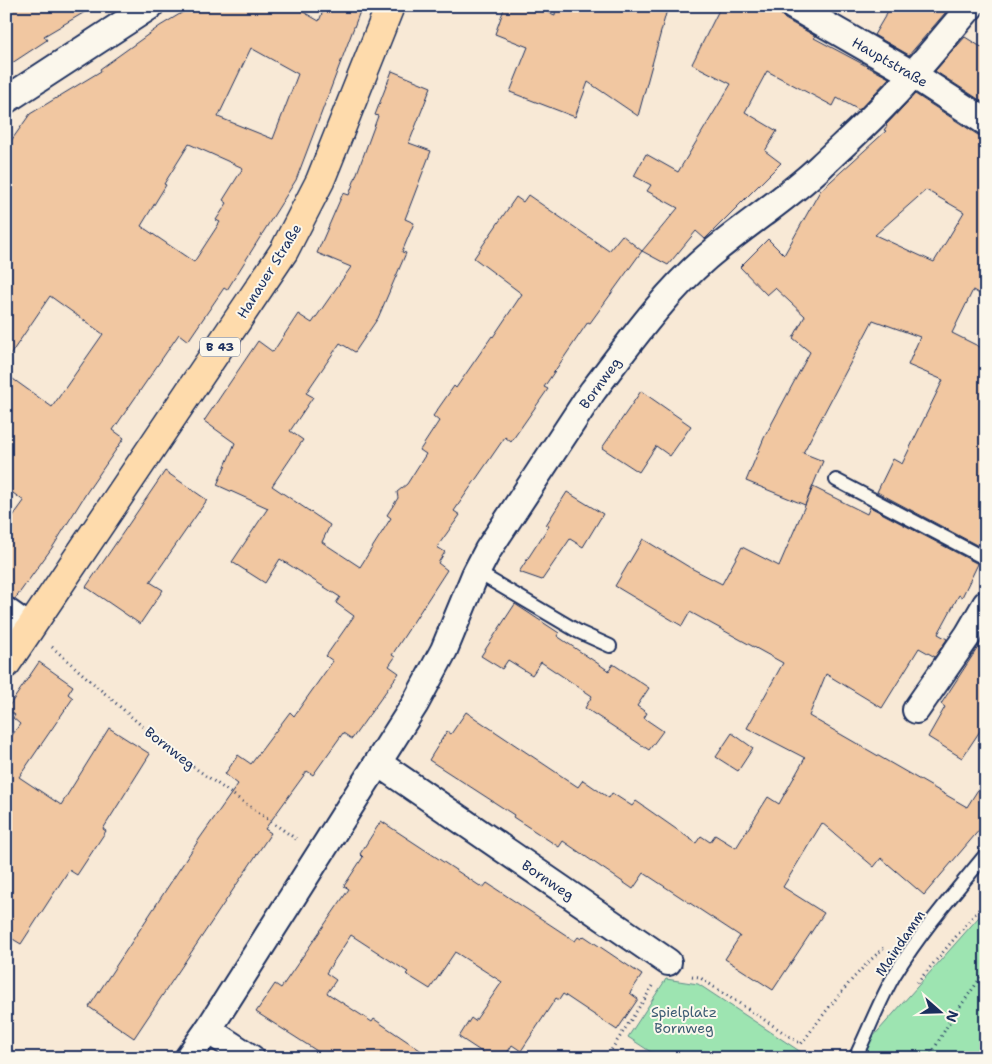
<svg xmlns="http://www.w3.org/2000/svg" width="992" height="1064" viewBox="0 0 992 1064" font-family="'Shantell Sans',sans-serif">
<style>
.green{fill:#9de4b1;stroke:#5c8a88}
.building{fill:#f1c7a1;stroke:#1b2f5e;fill-rule:evenodd}
.lines{fill:none;stroke-linecap:round;stroke-linejoin:round}
.service-casing{stroke:#1b2f5e;stroke-width:16}
.minor-casing{stroke:#1b2f5e;stroke-width:30}
.primary-casing{stroke:#1b2f5e;stroke-width:31}
.path{stroke:#1b2f5e;stroke-width:3;stroke-dasharray:1 4;stroke-linecap:butt}
.service{stroke:#fbf7ec;stroke-width:12}
.minor{stroke:#fbf7ec;stroke-width:26}
.primary{stroke:#fedbac;stroke-width:28}
.labels{text-anchor:middle;stroke-width:4;stroke-linejoin:round;paint-order:stroke}
.shield{fill:#fbf7ec;stroke:#5e6b89;stroke-width:1}
.shield-label{font-size:12px;font-weight:bold;fill:#1b2f5e}
.street-label{font-size:14px;fill:#1b2f5e;stroke:#fbf7ec}
.park-label{font-size:14px;fill:#3c5c73;stroke:#fbf7ec}
</style>
<rect width="100%" height="100%" fill="#f8e9d6"/>
<filter id="ink" filterUnits="userSpaceOnUse"><feTurbulence type="fractalNoise" baseFrequency=".02" numOctaves="2"/><feDisplacementMap in="SourceGraphic" scale="10" xChannelSelector="R" yChannelSelector="G"/><feConvolveMatrix kernelMatrix="1 2 1 2 8 2 1 2 1" color-interpolation-filters="sRGB"/></filter>
<g filter="url(#ink)">
<g class="green">
<polygon points="986,909 986,1058 855,1058 856,1056"/>
<polygon points="666,979 698,984 810,1058 660,1058 628,1037"/>
</g>
<g class="building">
<polygon points="6,6 95,6 44,36 47,40 6,67"/>
<path d="M 193,6 L 293,6 L 319,21 L 325,6 L 362,6 L 296,180 L 227,290 L 224,288 L 188,341 L 179,334 L 113,430 L 124,438 L 87,492 L 54,545 L 15,599 L 6,596 L 6,526 L 24,501 L 6,488 L 6,374 L 52,407 L 103,334 L 50,296 L 6,361 L 6,148 L 30,114 L 101,71 L 100,69 L 160,26 ZM 251,48 L 298,74 L 273,139 L 218,117 ZM 189,144 L 243,168 L 223,200 L 227,203 L 216,220 L 220,222 L 194,262 L 141,226 L 166,185 L 164,184 Z"/>
<polygon points="505,6 532,6 555,15 556,6 668,6 638,116 588,82 575,117 510,92 528,47 495,34"/>
<polygon points="721,6 778,6 780,13 785,19 815,36 814,38 889,78 859,110 837,98 833,106 767,71 745,112 777,131 765,151 781,163 705,239 696,231 668,265 642,251 678,208 647,191 651,185 634,176 646,154 678,172 731,84 692,64"/>
<polygon points="891,6 951,6 909,55 874,35"/>
<polygon points="965,37 986,50 986,104 935,71"/>
<polygon points="392,71 431,87 409,143 431,151 405,219 414,223 402,252 406,253 378,318 355,352 340,343 306,393 313,397 290,431 303,440 272,486 330,525 322,542 360,567 391,518 387,515 398,498 397,492 407,484 426,454 420,450 439,421 433,416 454,386 456,388 492,336 493,337 522,294 474,258 516,197 523,202 528,195 609,251 622,235 642,251 590,323 588,322 544,387 548,389 511,442 505,437 454,511 460,515 437,547 445,552 438,563 447,570 392,655 395,657 389,666 399,673 352,739 343,733 313,775 307,771 265,829 271,833 134,1038 89,1007 200,838 238,784 225,774 238,755 251,764 290,712 294,716 333,661 326,656 354,616 336,603 340,597 280,559 265,583 232,562 268,508 217,485 235,443 204,421 258,341 273,352 298,314 312,323 351,267 317,253 343,193 349,195 378,116 375,115"/>
<path d="M 915,94 L 978,135 L 986,137 L 986,298 L 973,290 L 952,333 L 986,350 L 986,550 L 877,492 L 893,459 L 902,464 L 943,380 L 908,365 L 920,337 L 873,320 L 803,453 L 823,461 L 805,505 L 746,481 L 764,438 L 810,352 L 793,338 L 805,316 L 775,288 L 767,295 L 740,267 L 768,239 L 784,255 L 820,191 L 886,131 L 884,130 L 887,126 L 886,125 ZM 926,190 L 964,212 L 934,262 L 875,235 Z"/>
<polygon points="641,391 691,426 670,456 656,446 639,472 602,448"/>
<polygon points="165,471 207,500 150,582 163,590 140,624 86,587"/>
<polygon points="813,487 867,514 870,507 978,564 962,597 959,595 938,634 947,639 935,657 919,648 882,708 826,674 809,716 967,807 986,777 986,822 924,895 881,858 874,867 822,823 783,887 824,913 773,990 725,959 740,936 644,873 633,889 563,841 559,847 513,817 514,815 429,760 447,731 451,734 466,712 578,787 583,780 609,798 612,793 632,806 636,801 696,843 701,836 710,842 715,835 736,848 768,797 779,804 805,758 747,728 783,663 690,612 682,626 615,586 643,539 689,567 722,584 742,547 779,566"/>
<polygon points="567,492 603,514 583,547 570,539 542,580 519,572 549,526 546,525"/>
<polygon points="515,604 559,633 557,636 609,671 613,664 649,688 637,706 647,713 644,718 663,731 649,750 585,708 592,696 541,662 532,675 508,660 502,669 481,656"/>
<polygon points="986,635 986,722 962,758 928,737 945,707 941,704"/>
<polygon points="39,662 73,686 68,694 73,698 19,777 61,805 109,728 150,754 103,829 106,831 77,875 69,870 21,944 6,935 6,744 20,724 13,718 15,715 7,709"/>
<polygon points="732,733 753,748 738,771 716,757"/>
<polygon points="381,821 483,888 487,883 575,941 578,937 581,939 584,936 642,975 630,993 638,999 617,1030 563,994 559,1000 556,998 521,1051 512,1045 504,1058 491,1058 459,1037 471,1018 475,1021 502,982 455,952 430,989 406,974 408,972 351,935 326,973 336,980 327,993 372,1022 374,1019 432,1058 328,1058 256,1012 275,984 281,988 349,889 344,886 363,857 360,854"/>
</g>
<g class="lines">
<g class="service-casing">
<g id="service">
<polyline points="836,480 986,559"/>
<polyline points="477,572 579,632 610,646"/>
<path d="M 855,1058 C 869,1030 879,1001 895,974 C 920,933 955,892 986,854"/>
</g>
</g>
<g class="minor-casing">
<g id="minor">
<polyline points="793,6 912,74 986,122"/>
<polyline points="6,100 150,6"/>
<polyline points="6,611 30,628"/>
<polyline points="916,710 968,635 986,604"/>
<polyline points="378,763 668,962"/>
<polyline points="208,1030 251,1058"/>
<path d="M 188,1058 L 208,1030 L 415,704 L 444,650 L 475,575 L 488,550 L 592,392 C 628,345 663,295 707,257 C 744,225 785,200 820,167 C 844,144 869,122 891,98 C 919,69 944,37 971,6"/>
</g>
</g>
<g class="primary-casing">
<polyline id="primary" points="6,664 284,251 320,181 390,6"/>
</g>
<g class="path">
<polyline points="52,647 168,749 296,839"/>
<path d="M 692,976 L 699,977 L 801,1044 C 827,1010 853,974 886,946"/>
<polyline points="917,983 986,901"/>
<polyline points="606,1058 653,986"/>
<polyline points="929,1058 950,1021 986,970"/>
</g>
<use href="#service" class="service"/>
<use href="#minor" class="minor"/>
<use href="#primary" class="primary"/>
</g>
</g>
<g class="labels">
<rect class="shield" x="200" y="337.5" width="40" height="19" rx="4"/>
<g class="shield-label">
<text x="220" y="351">B 43</text>
</g>
<g class="street-label">
<text transform="translate(890 62) rotate(30)" y="5">Hauptstraße</text>
<text transform="translate(269 271) rotate(-58)" y="5">Hanauer Straße</text>
<text transform="translate(600 383) rotate(-54)" y="5">Bornweg</text>
<text transform="translate(170 748) rotate(38)" y="5">Bornweg</text>
<text transform="translate(548 880) rotate(34)" y="5">Bornweg</text>
<text transform="translate(900 943) rotate(-56)" y="5">Maindamm</text>
</g>
<g class="park-label">
<text x="684" y="1017">Spielplatz<tspan x="684" dy="16">Bornweg</tspan></text>
</g>
</g>
<rect width="992" height="1064" fill="none" stroke="#fbf7ec" stroke-width="25"/>
<rect x="12" y="12" width="967" height="1039" fill="none" stroke="#1b2f5e" stroke-width="2" filter="url(#ink)"/>
<g transform="translate(940 1012) rotate(110)" stroke="#fbf7ec" stroke-width="4" paint-order="stroke">
<path d="M0-4L9 19L0 12L-9 19Z" fill="#1b2f5e"/>
<text y="-8" font-size="14" font-weight="bold" text-anchor="middle" fill="#1b2f5e">N</text>
</g>
</svg>
